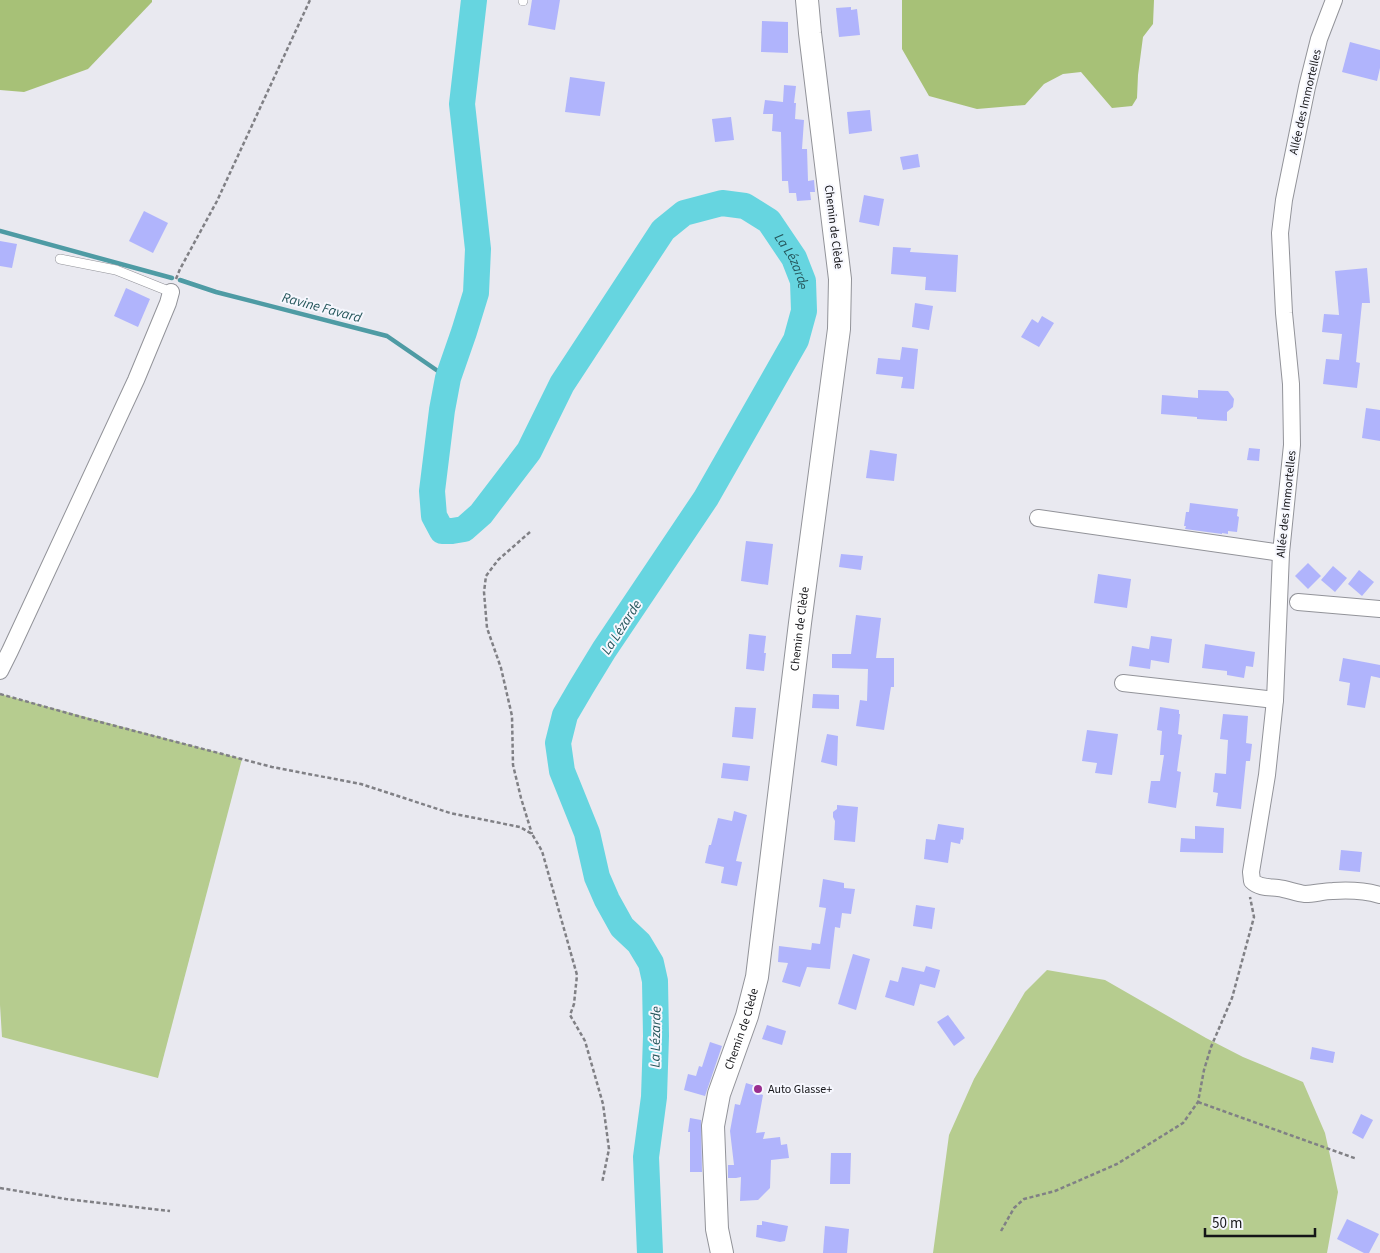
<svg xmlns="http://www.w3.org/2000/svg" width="1380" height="1253" viewBox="0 0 1380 1253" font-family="'Source Sans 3',sans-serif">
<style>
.green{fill:#b6cc8f}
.forest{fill:#a7c177}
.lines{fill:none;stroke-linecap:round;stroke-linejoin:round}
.stream{stroke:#4e9ba4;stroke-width:4.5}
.river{stroke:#66d5e0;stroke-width:26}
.building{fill:#b0b4fc}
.lane-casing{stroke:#929399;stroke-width:10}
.street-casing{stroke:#929399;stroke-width:18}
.secondary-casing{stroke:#929399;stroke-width:24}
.path{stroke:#808085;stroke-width:2.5;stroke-dasharray:4 2.5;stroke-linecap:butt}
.lane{stroke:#fff;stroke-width:9}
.street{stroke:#fff;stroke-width:16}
.secondary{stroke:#fff;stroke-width:22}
.poi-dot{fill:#9a2e8f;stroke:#f6f7fe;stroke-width:2}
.labels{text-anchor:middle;stroke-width:4;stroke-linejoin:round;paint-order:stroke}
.street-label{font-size:12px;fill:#151518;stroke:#f6f7fe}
.poi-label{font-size:12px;fill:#151518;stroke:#f6f7fe;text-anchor:start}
.water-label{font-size:14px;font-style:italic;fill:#25565b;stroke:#f6f7fe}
</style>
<rect width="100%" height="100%" fill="#e9e9f0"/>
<g class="green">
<polygon points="0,694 242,759 158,1078 2,1037 0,1005"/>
<polygon points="1047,970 1105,980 1206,1038 1243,1057 1303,1082 1325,1133 1338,1192 1327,1253 933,1253 949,1135 974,1079 1025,992"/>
</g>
<g class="forest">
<polygon points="0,0 152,0 152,2 88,69 24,92 0,90"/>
<polygon points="902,0 1154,0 1153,24 1143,37 1138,75 1137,98 1132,106 1112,108 1081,72 1063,74 1044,84 1025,105 977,109 929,96 902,49"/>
</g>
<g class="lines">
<g class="stream">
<polyline points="0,231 172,278"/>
<polyline points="180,280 216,292 387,336 448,378"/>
</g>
<path class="river" id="s1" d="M 474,0 L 462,104 L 478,249 L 476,293 L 464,332 L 448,378 L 442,410 L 432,491 L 434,516 L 442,531 L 452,531 L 464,529 L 481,514 L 529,451 L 562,384 L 663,230 L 684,213 L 722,203 L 745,206 L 769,221 L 794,258 L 803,281 L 804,311 L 796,340 L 706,498 L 604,650 L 582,686 L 565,715 L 558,743 L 562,771 L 587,833 L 597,877 L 607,900 L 622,927 L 639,943 L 651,963 L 655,981 L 656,1036 L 654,1097 L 646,1157 L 650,1253"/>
</g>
<g class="building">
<polygon points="532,0 560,0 555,30 528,25"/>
<polygon points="851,7 851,10 857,9 860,35 839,37 836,8"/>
<polygon points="762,21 788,22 788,53 761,52"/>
<polygon points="1350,42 1380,50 1380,68 1377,81 1342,72"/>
<polygon points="570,77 605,82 600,116 565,112"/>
<polygon points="784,85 796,86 794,103 796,103 795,119 804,120 802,149 807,149 808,181 814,180 815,192 810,192 811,200 797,201 796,193 789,193 788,181 782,181 781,132 772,131 773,114 763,114 765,100 783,102"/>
<polygon points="870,110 872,131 849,134 847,112"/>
<polygon points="731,117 734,140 715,142 712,119"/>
<polygon points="918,154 920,167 903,170 900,157"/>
<polygon points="864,195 884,199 879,226 859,222"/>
<polygon points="144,211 168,223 153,253 129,241"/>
<polygon points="0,241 17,244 12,268 0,266"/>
<polygon points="893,247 911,248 910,252 958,255 956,292 925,290 926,277 891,274"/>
<polygon points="1367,268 1370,303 1362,303 1356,362 1360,363 1357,388 1323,384 1326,359 1339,360 1342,334 1322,332 1324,314 1339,315 1335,271"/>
<polygon points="126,288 150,299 138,327 114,316"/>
<polygon points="915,303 933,306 929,330 912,327"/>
<polygon points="1042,316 1054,323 1039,347 1021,337 1032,319 1038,323"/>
<polygon points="902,347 918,349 914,389 901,388 903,377 876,374 878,358 900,360"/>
<polygon points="1198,390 1228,391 1234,399 1233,407 1227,412 1227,421 1197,419 1197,417 1161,414 1162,395 1198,398"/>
<polygon points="1366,408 1380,410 1380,441 1362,438"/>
<polygon points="1249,448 1260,449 1259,461 1247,460"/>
<polygon points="870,450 897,454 894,481 866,478"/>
<polygon points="1190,503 1238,509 1237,516 1239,517 1237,532 1228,531 1228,534 1222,533 1222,534 1185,529 1186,526 1184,526 1186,512 1189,512"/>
<polygon points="746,541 773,544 768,585 741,581"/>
<polygon points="841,554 863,556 861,570 839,567"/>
<polygon points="1308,563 1321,576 1308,589 1295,576"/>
<polygon points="1333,566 1347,578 1335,592 1321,580"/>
<polygon points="1359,570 1374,582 1362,596 1348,584"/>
<polygon points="1098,574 1131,579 1127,608 1094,603"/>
<polygon points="856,615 881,618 876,658 894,658 894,687 891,687 884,730 856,726 860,700 867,701 868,669 832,668 832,654 851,654"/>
<polygon points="749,634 766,636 764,653 766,653 764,671 746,669"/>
<polygon points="1151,636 1172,639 1169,663 1151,660 1150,669 1129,666 1132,646 1149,649"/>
<polygon points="1205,644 1255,652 1253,667 1246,666 1244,678 1227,675 1227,671 1202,668"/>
<polygon points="1343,658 1380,665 1380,678 1371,676 1365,708 1347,705 1350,683 1339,681"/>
<polygon points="813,694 839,695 839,709 812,708"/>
<polygon points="735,707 756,708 753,739 732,737"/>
<polygon points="1160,707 1179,710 1179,714 1180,714 1178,734 1182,735 1177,771 1181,772 1176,808 1148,803 1151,781 1160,781 1164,755 1160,755 1162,731 1157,730"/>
<polygon points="1223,714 1248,716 1246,743 1252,744 1250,761 1246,761 1241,809 1216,806 1218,793 1213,792 1215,773 1226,774 1228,740 1220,739"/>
<polygon points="1087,730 1118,734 1112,775 1095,773 1097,763 1082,761"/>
<polygon points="827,734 838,736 837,766 821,762"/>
<polygon points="723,763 750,766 748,781 721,778"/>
<polygon points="837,805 858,807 855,842 834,840 835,821 833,817 833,812 837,809"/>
<polygon points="734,811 747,815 736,861 742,862 737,886 721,883 724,867 705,863 709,845 711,845 718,818 732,821"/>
<polygon points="938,824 964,828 963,840 961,839 960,844 951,842 948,863 924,859 926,839 935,840"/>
<polygon points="1195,826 1224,828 1223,853 1180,852 1181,838 1195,839"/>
<polygon points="1341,850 1362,852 1360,872 1339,870"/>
<polygon points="823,879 844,883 844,888 855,889 851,914 842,913 840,928 835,927 830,969 807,967 800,987 782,982 788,963 778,962 779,946 811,950 812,943 820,944 826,908 819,907"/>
<polygon points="916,905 935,908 932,929 913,926"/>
<polygon points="853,954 870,959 856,1010 838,1004"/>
<polygon points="926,966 940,970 935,988 920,984 914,1006 885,997 890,980 898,982 902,967 924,972"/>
<polygon points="948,1015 965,1038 954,1046 937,1022"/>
<polygon points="767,1025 786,1031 782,1045 762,1039"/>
<polygon points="710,1042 722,1046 705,1096 684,1090 688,1074 696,1076 699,1066 702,1067"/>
<polygon points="1312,1047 1335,1052 1333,1063 1310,1059"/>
<polygon points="746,1083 762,1088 760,1094 763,1095 756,1133 765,1132 763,1139 780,1137 781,1145 787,1144 789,1158 771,1160 770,1188 758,1200 740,1201 741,1177 736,1178 728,1178 728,1165 734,1165 730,1131 735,1104 740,1105"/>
<polygon points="1361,1114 1373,1120 1363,1139 1352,1133"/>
<polygon points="690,1118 701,1120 702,1172 690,1172 690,1132 688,1132"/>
<polygon points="831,1153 851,1153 850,1184 830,1184"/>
<polygon points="1347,1219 1379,1234 1369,1253 1364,1253 1337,1239"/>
<polygon points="762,1221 788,1226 785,1241 780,1242 756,1237 757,1225 762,1225"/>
<polygon points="825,1226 849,1229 847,1253 823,1253"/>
</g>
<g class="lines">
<g class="lane-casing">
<g id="lane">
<polyline points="523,1 523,0"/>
<polyline points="60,259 116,270 171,292"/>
</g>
</g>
<g class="street-casing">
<g id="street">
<path d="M 1334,0 L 1319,39 L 1307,87 L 1284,200 L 1280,233 L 1284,313 L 1291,384 L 1292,445 L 1281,553 L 1275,700 L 1267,775 L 1251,872 L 1252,881 C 1259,888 1269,887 1278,888 C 1287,889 1296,893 1305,894 C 1315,894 1323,891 1333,891 C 1347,890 1366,891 1380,895"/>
<polyline points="1038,518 1281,553"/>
<polyline points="1298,602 1380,609"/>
<polyline points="0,671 10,651 136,380 168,303 171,292"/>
<polyline points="1123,683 1275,700"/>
</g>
</g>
<g class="secondary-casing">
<g id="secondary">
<path id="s2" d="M 722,1253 L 717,1229 L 713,1126 L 719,1094 L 747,1016 L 757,977 L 800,623 L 839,329 L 840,279 L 810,33 L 807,0"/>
</g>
</g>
<g class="path">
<polyline points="176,279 180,269 217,201 310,0"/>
<polyline points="530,532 498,560 486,576 484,592 487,628 501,668 512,716 513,765 521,798 532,834"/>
<polyline points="0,694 85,718 272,767 361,784 450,813 520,827 532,834 542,851 577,975 574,1004 570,1015 585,1041 603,1104 609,1149 602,1183"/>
<polyline points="1198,1102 1357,1159"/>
<polyline points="0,1188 66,1199 170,1211"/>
<polyline points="1001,1231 1014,1208 1024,1199 1055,1191 1117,1164 1183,1123 1198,1102 1204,1070 1211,1047 1232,998 1254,917 1250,897"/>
</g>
<use href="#lane" class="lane"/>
<use href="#street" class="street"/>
<use href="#secondary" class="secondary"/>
</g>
<circle class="poi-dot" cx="758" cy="1089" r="5"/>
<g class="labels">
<g class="street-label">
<text transform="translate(1305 102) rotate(-77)" y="4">Allée des Immortelles</text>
<text transform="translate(834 227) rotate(83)" y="4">Chemin de Clède</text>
<text transform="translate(1286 504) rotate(-84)" y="4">Allée des Immortelles</text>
<text dy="4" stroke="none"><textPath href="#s2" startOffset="634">Chemin de Clède</textPath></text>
<text dy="4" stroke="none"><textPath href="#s2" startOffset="229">Chemin de Clède</textPath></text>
</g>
<g class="poi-label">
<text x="768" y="1093">Auto Glasse+</text>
</g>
<g class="water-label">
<text dy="5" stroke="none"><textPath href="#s1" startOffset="1088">La Lézarde</textPath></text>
<text transform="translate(322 307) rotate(15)" y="5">Ravine Favard</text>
<text transform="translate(621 627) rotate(-57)" y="5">La Lézarde</text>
<text transform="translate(655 1037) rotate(-89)" y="5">La Lézarde</text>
</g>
</g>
<path d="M1205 1228v8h110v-8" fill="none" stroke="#151518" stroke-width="2.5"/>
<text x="1212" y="1228" font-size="15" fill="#151518" stroke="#f6f7fe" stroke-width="4" paint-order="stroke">50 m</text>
</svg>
